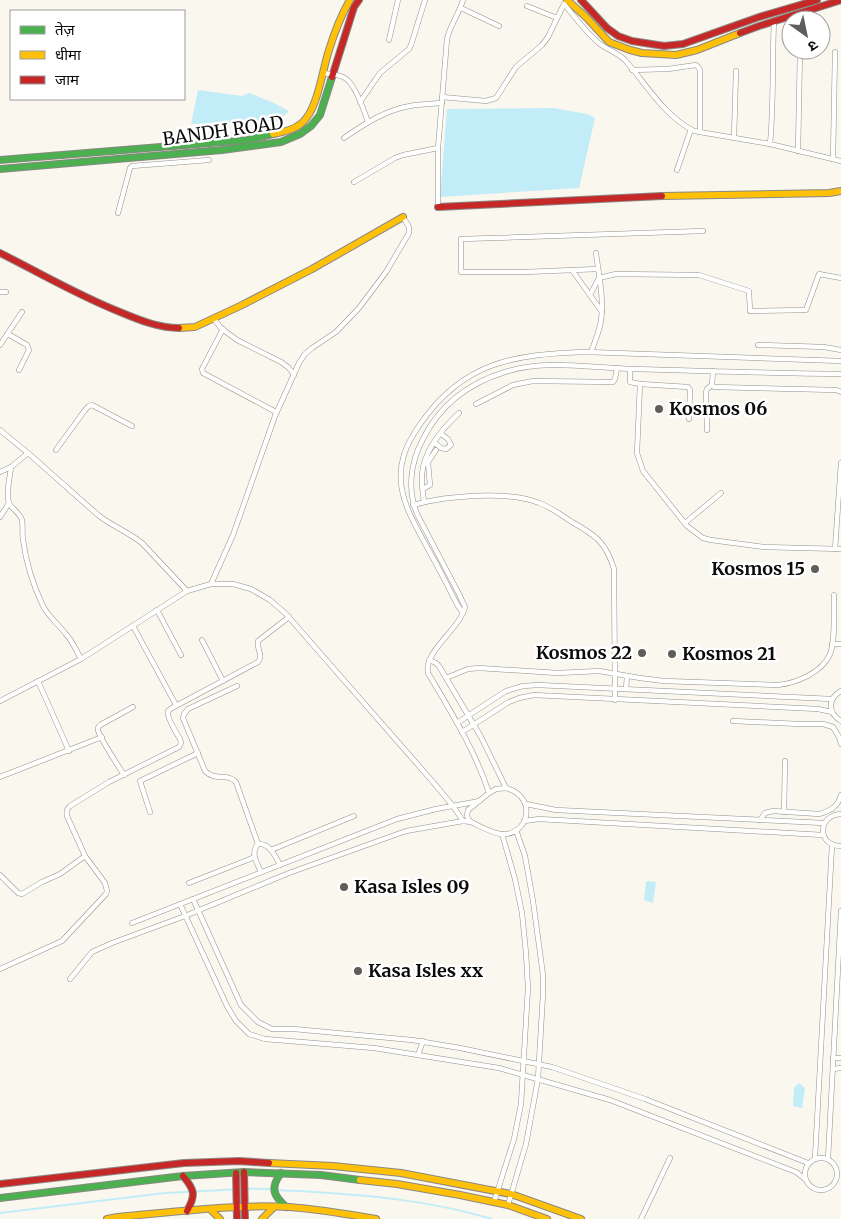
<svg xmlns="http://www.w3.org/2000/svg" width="841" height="1219" viewBox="0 0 841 1219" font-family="Merriweather,'Noto Sans Devanagari',serif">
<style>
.water{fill:#c2ecf7}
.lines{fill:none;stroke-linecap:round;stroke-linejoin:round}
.stream{stroke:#c2ecf7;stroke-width:2}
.street-casing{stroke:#93918e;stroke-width:5.5}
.fast-casing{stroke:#898884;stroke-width:8}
.slow-casing{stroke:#898884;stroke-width:8}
.jam-casing{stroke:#898884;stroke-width:8}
.street{stroke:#fefefd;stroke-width:4.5}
.fast{stroke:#4caf50;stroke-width:6}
.slow{stroke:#ffc107;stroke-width:6}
.jam{stroke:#c62828;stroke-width:6}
.poi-dot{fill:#5f5e5b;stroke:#fff;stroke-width:2}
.labels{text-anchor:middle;stroke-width:5;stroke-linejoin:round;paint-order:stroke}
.street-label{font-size:18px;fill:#0b0b0b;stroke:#fff}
.poi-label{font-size:18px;font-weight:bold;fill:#0b0b0b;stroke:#fff;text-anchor:start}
</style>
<rect width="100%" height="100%" fill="#faf7ef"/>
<g class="water">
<polygon points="198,90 242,96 249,93 274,103 289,111 278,121 191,124"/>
<polygon points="553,108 587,114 595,118 579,188 440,197 447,109"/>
<polygon points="648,881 656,882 653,903 644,900 646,882"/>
<polygon points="799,1083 805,1088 802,1108 793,1106 794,1088"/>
</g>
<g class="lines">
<g class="stream">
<path d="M 247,1189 C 265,1188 283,1191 300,1191 C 366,1195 429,1200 492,1219"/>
<polyline points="0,1213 165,1193 242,1189"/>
</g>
<g class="street-casing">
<g id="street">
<path d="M 564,4 C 575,17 586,33 600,44 C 608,50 618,53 625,60 C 647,85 664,116 694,131 L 770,144 L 841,161"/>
<polyline points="527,6 557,18"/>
<polyline points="461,8 499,26"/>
<polyline points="389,40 398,0"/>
<polyline points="632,70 668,69 696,65 698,67 700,70 700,132"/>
<path d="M 323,73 C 329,74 337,74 343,77 C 354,81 364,110 368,122"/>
<polyline points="442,97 486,101 496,98 516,67 542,45 548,37 564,4"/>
<polyline points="360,102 380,73 409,49 411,45 425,0"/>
<path d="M 344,138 C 364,124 386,110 410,106 C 421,104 431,104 442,103"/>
<polyline points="734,138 736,71"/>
<path d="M 770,144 C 774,104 772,62 774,21"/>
<polyline points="798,151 800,50"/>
<polyline points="833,159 835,52"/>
<polyline points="677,170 691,129"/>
<polyline points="354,182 395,158 403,155 438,148"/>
<path d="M 438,207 L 438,148 L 447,39 C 450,25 459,14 463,0"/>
<polyline points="118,213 130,168 132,166 209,160"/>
<polyline points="598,269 525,272 461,272 461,239 703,231"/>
<polyline points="572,270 602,312"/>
<polyline points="0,292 6,292"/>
<polyline points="590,295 599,278 616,274 699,275 749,291 750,311 806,310 819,274 841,278"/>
<polyline points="214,319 221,328 237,340 281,362 289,368 294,375"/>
<polyline points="223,329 202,369 203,373 276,412"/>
<polyline points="8,334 27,345 29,350 19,370"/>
<polyline points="0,345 22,312"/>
<polyline points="758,345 824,347 841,350"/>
<path d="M 591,352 C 595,342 599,332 601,321 C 604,298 599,276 596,253"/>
<polyline points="630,369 630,382 640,384"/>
<polyline points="713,371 712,385 714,387 836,390 841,392"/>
<polyline points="476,404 513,385 533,381 613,382 615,379 617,368"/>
<polyline points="689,419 690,390 688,387 640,384 637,453 643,471 687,526 703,538 711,540 764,547 841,549"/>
<path d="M 0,430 L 28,453 L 98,515 C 112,526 128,532 142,543 L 187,591"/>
<polyline points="707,430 706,392 707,389 712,385"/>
<polyline points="435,443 441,448 446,449 451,445 448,439 441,434"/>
<polyline points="56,450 85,410 89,406 92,405 132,426"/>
<path d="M 11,467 C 10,477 5,496 10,505 C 14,510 20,514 22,520 C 23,526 22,533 23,540 C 26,562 33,585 43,606 C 49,617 57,623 65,633 C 72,640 76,650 81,659"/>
<polyline points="0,472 11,467 28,453"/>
<polyline points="423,489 430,485 428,462 436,450"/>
<path d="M 424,502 C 423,493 421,483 422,474 C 424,451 443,428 459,413"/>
<path d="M 413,505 C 445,496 508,490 539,503 C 551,507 561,515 572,522 C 595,535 606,542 614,569 L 615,700"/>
<polyline points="0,517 9,503"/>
<polyline points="685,523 721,493"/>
<polyline points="835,549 841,463"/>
<polyline points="211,584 233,535 275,416 299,363 305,354 312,348 336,332 359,308 386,272 409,233 409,227 403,217"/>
<polyline points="157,610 181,655"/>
<path d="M 463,613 L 458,606 C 448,587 439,568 428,549 C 418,530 406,511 402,490 C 397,464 406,444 421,423 C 464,361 516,354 587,352 L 841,361"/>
<polyline points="133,626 176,705"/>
<polyline points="202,640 223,681"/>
<polyline points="832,644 841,644"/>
<polyline points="429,660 436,663 439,666 481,737 506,788"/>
<path d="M 446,678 L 468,669 L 479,668 L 558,673 L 599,671 L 640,678 L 664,681 L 778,685 C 796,683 822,673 830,654 C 836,639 833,611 834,595"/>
<polyline points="38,681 69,751"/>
<path d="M 237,686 L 188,709 L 184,714 L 183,718 L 205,771 C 216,782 226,772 236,782 L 258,844"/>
<polyline points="626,689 627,676"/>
<path d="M 841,691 C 827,699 828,713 841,721"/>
<polyline points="0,701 81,659 187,591 211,584 233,584 251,589 270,600 286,614 433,782 453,806 463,821"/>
<polyline points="733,721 799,724 823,724 833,727 839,737 841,744"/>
<polyline points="457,723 506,691 523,686 538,685 832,699"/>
<polyline points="462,732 509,702 519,698 534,695 818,709 832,712"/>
<path d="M 124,775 C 119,767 99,737 98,730 C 98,726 99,726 102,724 L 133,707"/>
<polyline points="0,777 102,737"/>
<path d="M 506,788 C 539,797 528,837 501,834 C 491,833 480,826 471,822 L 468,819 L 467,815 L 468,810 L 489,793 L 496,789 Z"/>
<path d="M 489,793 C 475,750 451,712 428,673 C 423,652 460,629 465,607 L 459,594 L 418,516 C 407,491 410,463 423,439 C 440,405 469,383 505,372 C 546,359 591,368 633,369 C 702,371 772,373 841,374"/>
<polyline points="526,804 556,810 824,823"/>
<polyline points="150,812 140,781 198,753"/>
<polyline points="784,812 785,761"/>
<path d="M 841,814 C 817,815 817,846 841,846"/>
<path d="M 760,820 L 765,813 L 773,811 L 819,814 C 830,811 838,807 841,795"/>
<polyline points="524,821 539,819 823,835"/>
<polyline points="271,850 354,816"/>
<path d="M 261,872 C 257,863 250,853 258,844 C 270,843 275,856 280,865"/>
<polyline points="0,875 18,893 22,894 42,882 60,874 85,856"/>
<polyline points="189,883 255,857"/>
<polyline points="193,899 241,1005 258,1022 272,1029 294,1029 412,1040 460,1048 552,1067 645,1099 808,1163"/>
<polyline points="180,904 227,1006 236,1021 249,1034 265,1039 374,1048 499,1068 610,1100 796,1172 805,1179"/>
<polyline points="132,923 397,819 436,809 480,801"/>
<path d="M 0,969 L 62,941 L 106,894 L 107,891 L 105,883 L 85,856 L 67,816 C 66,811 67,809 70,806 L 109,782 L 179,747 L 181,743 L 180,739 C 177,734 166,716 168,711 C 169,710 170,709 172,708 L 258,662 C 264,655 256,649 258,641 L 289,617"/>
<polyline points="70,979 92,952 112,943 185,916 289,873 406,831 463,821 471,822"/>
<polyline points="418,1055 423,1041"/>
<polyline points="833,1058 841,1058"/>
<polyline points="833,1069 841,1068"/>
<circle cx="821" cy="1174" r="16"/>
<polyline points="815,1158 832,845"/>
<polyline points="828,1159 841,911"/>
<polyline points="494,1202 514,1139 521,1104 528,988 526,953 522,913 515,879 502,834"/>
<polyline points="508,1205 526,1144 538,1079 543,994 543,975 533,901 525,856 516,830"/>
<polyline points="641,1219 670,1158"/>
</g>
</g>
<g class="fast-casing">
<g id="fast">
<polyline points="0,160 247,140 273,134"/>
<polyline points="0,169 222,150 281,142 300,134 311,126 320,115 332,77"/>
<path d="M 281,1173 C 270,1188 273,1195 286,1207"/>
<polyline points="0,1198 183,1176 244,1172 321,1175 360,1180"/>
</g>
</g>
<g class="slow-casing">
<g id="slow">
<polyline points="567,0 586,17 609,42 630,50 642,53 676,55 697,50 740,33"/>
<path d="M 273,134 C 283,132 294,130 302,123 C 318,109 322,71 329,50 C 334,34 341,15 350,0"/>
<polyline points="662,196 829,193 841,191"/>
<polyline points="179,328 195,327 240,306 312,269 403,217"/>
<polyline points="269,1163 333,1166 401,1173 511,1194 581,1219"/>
<polyline points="360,1180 397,1184 460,1195 508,1205 547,1219"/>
<polyline points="210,1209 220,1219"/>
<path d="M 107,1219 L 118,1217 C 175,1212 232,1204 289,1207 C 318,1209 347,1214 376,1219"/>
<polyline points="262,1219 274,1207"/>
</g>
</g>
<g class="jam-casing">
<g id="jam">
<polyline points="581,0 607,28 618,36 632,41 664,46 683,44 759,17 817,0"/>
<polyline points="740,33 759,26 841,0"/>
<polyline points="332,77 354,7 359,0"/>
<polyline points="438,207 662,196"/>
<path d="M 0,253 C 40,273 79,296 120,312 C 139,320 159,328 179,328"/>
<polyline points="244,1172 245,1219"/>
<polyline points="236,1173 237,1219"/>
<path d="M 183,1176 C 195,1190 196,1195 187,1211"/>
<polyline points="0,1184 184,1163 239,1161 269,1163"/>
</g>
</g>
<use href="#street" class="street"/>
<use href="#fast" class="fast"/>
<use href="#slow" class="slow"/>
<use href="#jam" class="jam"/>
</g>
<g class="poi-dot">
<circle cx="659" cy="409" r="5"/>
<circle cx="815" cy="569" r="5"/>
<circle cx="642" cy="653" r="5"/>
<circle cx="672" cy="654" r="5"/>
<circle cx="344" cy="887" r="5"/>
<circle cx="358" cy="971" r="5"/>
</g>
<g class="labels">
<g class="street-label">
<text transform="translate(223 131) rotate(-8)" y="6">BANDH ROAD</text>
</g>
<g class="poi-label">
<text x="669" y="415">Kosmos 06</text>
<text x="805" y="575" text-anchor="end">Kosmos 15</text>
<text x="632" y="659" text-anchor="end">Kosmos 22</text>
<text x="682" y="660">Kosmos 21</text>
<text x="354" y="893">Kasa Isles 09</text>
<text x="368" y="977">Kasa Isles xx</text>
</g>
</g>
<rect x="10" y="10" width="175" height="90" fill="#ffffff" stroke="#9d9d9d"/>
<rect x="20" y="26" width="25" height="8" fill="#4caf50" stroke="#9d9d9d"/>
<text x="55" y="35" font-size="15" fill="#0b0b0b">तेज़</text>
<rect x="20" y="51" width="25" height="8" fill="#ffc107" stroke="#9d9d9d"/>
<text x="55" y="60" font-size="15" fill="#0b0b0b">धीमा</text>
<rect x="20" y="76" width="25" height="8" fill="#c62828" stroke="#9d9d9d"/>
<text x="55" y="85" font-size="15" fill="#0b0b0b">जाम</text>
<g transform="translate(806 35) rotate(147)"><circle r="24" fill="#ffffff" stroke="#9d9d9d"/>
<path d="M0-4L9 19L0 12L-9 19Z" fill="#5f5e5b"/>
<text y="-8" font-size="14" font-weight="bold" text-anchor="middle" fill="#0b0b0b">उ</text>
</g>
</svg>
